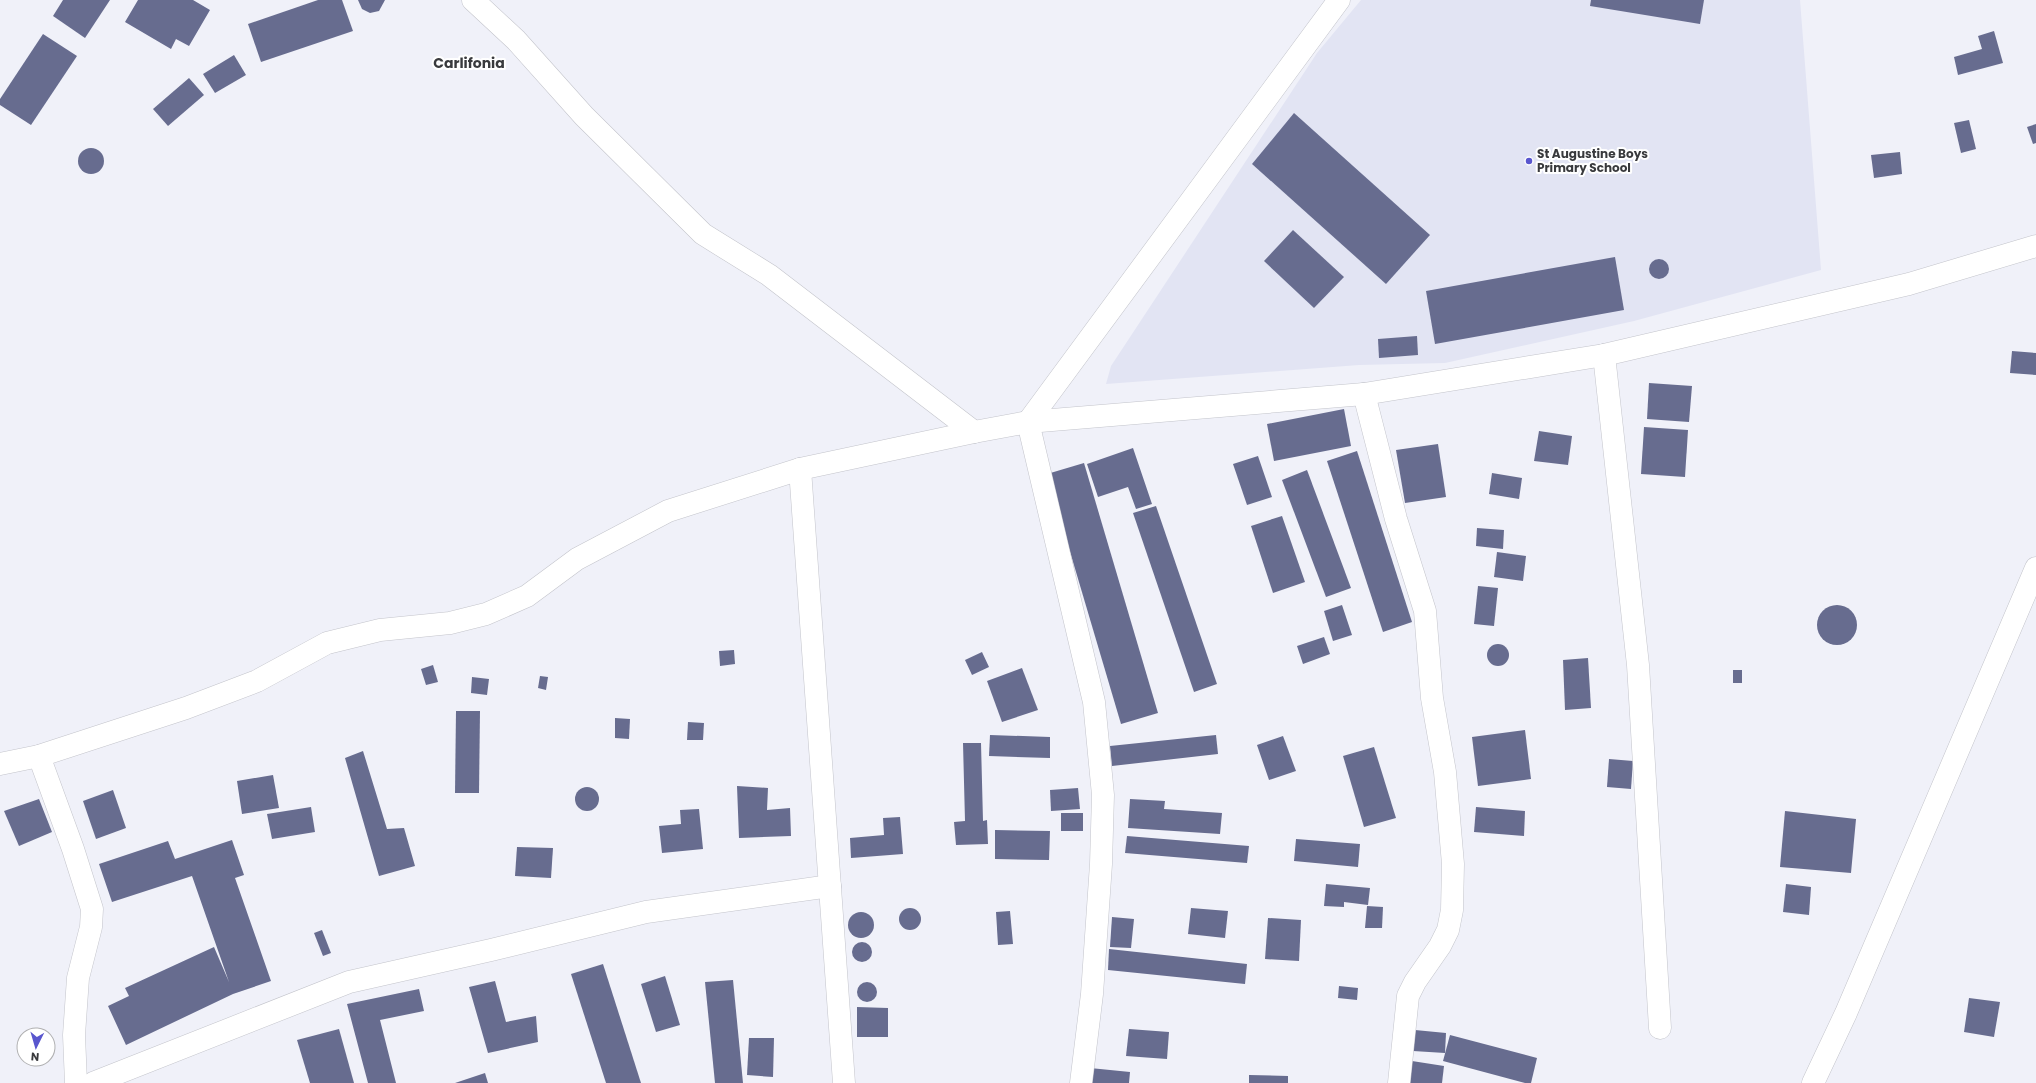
<svg xmlns="http://www.w3.org/2000/svg" width="2036" height="1083" viewBox="0 0 2036 1083" font-family="Poppins,sans-serif">
<style>
.built{fill:#e2e4f3}
.building{fill:#676c8f}
.lines{fill:none;stroke-linecap:round;stroke-linejoin:round}
.street-casing{stroke:#c3c4cb;stroke-width:23}
.street{stroke:#fff;stroke-width:22}
.poi-dot{fill:#5956ce;stroke:#fff;stroke-width:1.5}
.labels{text-anchor:middle;stroke-width:4;stroke-linejoin:round;paint-order:stroke}
.poi-label{font-size:12px;font-weight:bold;fill:#393a3d;stroke:#fff;text-anchor:start}
.quarter-label{font-size:14px;font-weight:bold;fill:#393a3d;stroke:#fff}
</style>
<rect width="100%" height="100%" fill="#f0f1f9"/>
<polygon class="built" points="1361,0 1800,0 1821,270 1634,321 1445,363 1359,365 1106,384 1111,366 1317,53"/>
<g class="building">
<polygon points="63,0 110,0 85,38 53,16"/>
<polygon points="138,0 193,0 210,10 189,46 176,39 171,49 125,22"/>
<polygon points="318,0 342,0 353,31 261,62 248,24"/>
<polygon points="358,0 385,0 379,11 370,13 362,9"/>
<polygon points="1591,0 1704,0 1700,24 1590,6"/>
<polygon points="1994,31 2003,63 1958,75 1954,57 1982,49 1978,36"/>
<polygon points="43,34 77,56 31,125 0,105 0,99"/>
<polygon points="234,55 246,75 215,93 203,74"/>
<polygon points="189,78 204,95 168,126 153,109"/>
<polygon points="1294,113 1430,235 1386,284 1252,164"/>
<polygon points="1969,120 1976,149 1961,153 1954,123"/>
<polygon points="2036,124 2036,143 2033,144 2027,127"/>
<circle cx="91" cy="161" r="13"/>
<polygon points="1900,152 1902,174 1874,178 1871,155"/>
<polygon points="1293,230 1344,277 1314,308 1264,261"/>
<polygon points="1615,257 1624,310 1435,344 1426,291"/>
<circle cx="1659" cy="269" r="10"/>
<polygon points="1417,336 1418,355 1379,358 1378,339"/>
<polygon points="2012,351 2036,353 2036,375 2010,373"/>
<polygon points="1649,383 1692,386 1689,422 1647,419"/>
<polygon points="1344,409 1351,446 1274,461 1267,424"/>
<polygon points="1644,427 1688,430 1685,477 1641,474"/>
<polygon points="1539,431 1572,436 1568,465 1534,461"/>
<polygon points="1438,444 1446,497 1405,503 1396,450"/>
<polygon points="1133,448 1152,504 1136,509 1128,487 1098,497 1087,464"/>
<polygon points="1357,451 1412,622 1383,632 1327,461"/>
<polygon points="1258,456 1272,497 1247,505 1233,464"/>
<polygon points="1084,463 1158,713 1121,724 1047,474"/>
<polygon points="1307,470 1351,588 1326,597 1282,480"/>
<polygon points="1492,473 1522,478 1519,499 1489,494"/>
<polygon points="1156,506 1217,684 1194,692 1133,513"/>
<polygon points="1282,516 1305,582 1273,593 1251,526"/>
<polygon points="1477,528 1504,530 1503,549 1476,546"/>
<polygon points="1497,552 1526,556 1523,581 1494,577"/>
<polygon points="1478,586 1498,588 1494,626 1474,624"/>
<polygon points="1342,605 1352,635 1333,641 1324,611"/>
<circle cx="1837" cy="625" r="20"/>
<polygon points="1324,637 1330,654 1303,664 1297,646"/>
<circle cx="1498" cy="655" r="11"/>
<polygon points="734,650 735,664 720,666 719,651"/>
<polygon points="982,652 989,667 972,675 965,660"/>
<polygon points="1588,658 1591,708 1565,710 1563,660"/>
<polygon points="433,665 438,682 426,685 421,669"/>
<polygon points="1022,668 1038,710 1002,722 987,681"/>
<rect x="1733" y="670" width="9" height="13"/>
<polygon points="540,676 548,677 546,690 538,688"/>
<polygon points="472,677 489,679 487,695 471,693"/>
<polygon points="456,711 480,711 479,793 455,793"/>
<polygon points="615,718 630,719 629,739 615,738"/>
<polygon points="688,722 704,723 703,740 687,740"/>
<polygon points="1525,730 1531,779 1478,786 1472,737"/>
<polygon points="990,735 1050,737 1050,758 989,756"/>
<polygon points="1216,735 1218,754 1112,766 1110,746"/>
<polygon points="1283,736 1296,771 1269,780 1257,745"/>
<polygon points="963,743 981,743 983,821 987,820 988,844 956,845 954,822 965,821"/>
<polygon points="1374,747 1396,818 1364,827 1343,756"/>
<polygon points="363,751 387,829 404,828 415,866 379,876 345,758"/>
<polygon points="1609,759 1633,761 1631,789 1607,787"/>
<polygon points="273,775 279,808 242,814 237,781"/>
<polygon points="737,786 768,788 767,810 790,808 791,836 739,838"/>
<circle cx="587" cy="799" r="12"/>
<polygon points="1078,788 1080,809 1051,811 1050,790"/>
<polygon points="113,790 126,828 96,839 83,801"/>
<polygon points="39,799 52,832 19,846 4,811"/>
<polygon points="1130,799 1165,801 1164,809 1222,813 1220,834 1128,828"/>
<polygon points="311,807 315,832 272,839 267,814"/>
<polygon points="1476,807 1525,811 1524,836 1474,832"/>
<polygon points="699,809 703,849 662,853 659,826 681,824 680,810"/>
<polygon points="1785,811 1856,819 1851,873 1780,867"/>
<rect x="1061" y="813" width="22" height="18"/>
<polygon points="900,817 903,854 851,858 850,838 884,835 883,818"/>
<polygon points="995,830 1050,831 1049,860 995,859"/>
<polygon points="1127,836 1249,846 1247,863 1125,853"/>
<polygon points="1296,839 1360,844 1358,867 1294,861"/>
<polygon points="232,840 244,875 235,878 271,981 233,994 126,1045 108,1006 129,996 125,988 214,947 229,982 192,876 112,902 99,864 168,841 175,859"/>
<polygon points="517,847 553,848 551,878 515,876"/>
<polygon points="1326,884 1370,888 1368,905 1344,902 1344,907 1324,906"/>
<polygon points="1786,884 1811,887 1809,915 1783,912"/>
<polygon points="1367,906 1383,907 1382,928 1365,928"/>
<circle cx="910" cy="919" r="11"/>
<polygon points="1191,908 1228,911 1225,938 1188,934"/>
<polygon points="1010,911 1013,944 998,945 996,912"/>
<circle cx="861" cy="925" r="13"/>
<polygon points="1112,917 1134,919 1131,948 1110,947"/>
<polygon points="1268,918 1301,920 1299,961 1265,959"/>
<polygon points="322,930 331,953 323,956 314,933"/>
<circle cx="862" cy="952" r="10"/>
<polygon points="1109,949 1247,964 1245,984 1108,970"/>
<polygon points="603,964 641,1083 606,1083 571,974"/>
<polygon points="665,976 680,1025 656,1032 641,984"/>
<polygon points="733,980 743,1083 715,1083 705,982"/>
<polygon points="495,981 506,1022 536,1016 538,1042 488,1053 469,987"/>
<circle cx="867" cy="992" r="10"/>
<polygon points="1339,986 1358,988 1357,1000 1338,998"/>
<polygon points="419,989 424,1011 380,1020 396,1083 368,1083 347,1004"/>
<polygon points="1969,998 2000,1002 1994,1037 1964,1032"/>
<polygon points="857,1007 888,1008 888,1037 857,1037"/>
<polygon points="339,1029 354,1083 310,1083 297,1040"/>
<polygon points="1129,1029 1169,1032 1167,1059 1126,1056"/>
<polygon points="1415,1030 1446,1033 1445,1053 1413,1051"/>
<polygon points="1450,1035 1537,1058 1531,1083 1525,1083 1443,1061"/>
<polygon points="749,1038 774,1038 773,1077 747,1075"/>
<polygon points="1412,1061 1444,1066 1442,1083 1409,1083"/>
<polygon points="1090,1068 1130,1072 1129,1083 1088,1083"/>
<polygon points="485,1073 488,1083 455,1083"/>
<polygon points="1249,1075 1288,1076 1288,1083 1249,1083"/>
</g>
<g class="lines">
<g class="street-casing">
<g id="street">
<polyline points="473,0 516,40 584,116 703,234 769,275 974,432"/>
<polyline points="1604,355 1638,665 1660,1028"/>
<polyline points="1364,394 1396,519 1425,611 1432,698 1445,772 1453,864 1452,910 1448,930 1440,946 1415,982 1408,996 1399,1083"/>
<polyline points="800,469 844,1083"/>
<polyline points="39,756 73,849 92,909 91,927 78,978 74,1035 76,1083"/>
<polyline points="0,764 39,756 186,708 257,681 327,643 380,630 450,623 486,614 527,596 577,559 668,511 800,469 974,432 1028,422 1364,394 1604,355 1909,284 2036,246"/>
<polyline points="93,1083 349,982 491,950 646,912 830,886"/>
<polyline points="1081,1083 1092,994 1101,864 1103,795 1094,702 1028,422 1339,0"/>
<polyline points="1813,1083 1846,1013 2036,568"/>
</g>
</g>
<use href="#street" class="street"/>
</g>
<circle class="poi-dot" cx="1529" cy="161" r="4"/>
<g class="labels">
<g class="poi-label">
<text x="1537" y="158">St Augustine Boys<tspan x="1537" dy="14">Primary School</tspan></text>
</g>
<g class="quarter-label">
<text x="469" y="68">Carlifonia</text>
</g>
</g>
<g transform="translate(36 1047) rotate(185)"><circle r="19" fill="#ffffff" stroke="#b0b0b1"/>
<path d="M0-3L7 15L0 10L-7 15Z" fill="#5956ce"/>
<text y="-6" font-size="11" font-weight="bold" text-anchor="middle" fill="#393a3d">N</text>
</g>
</svg>
